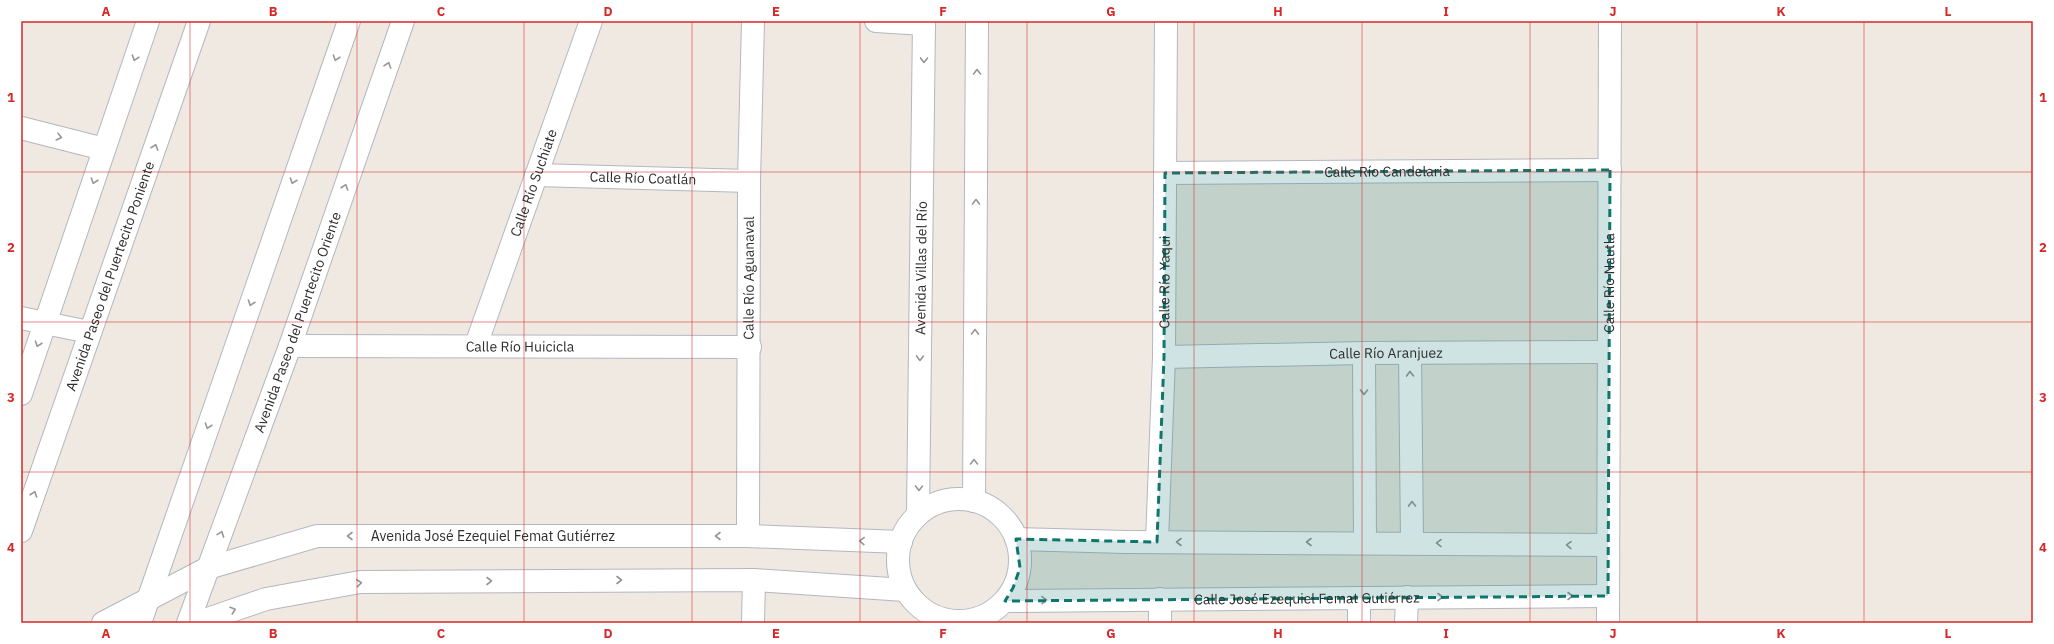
<svg xmlns="http://www.w3.org/2000/svg" width="2054" height="644" viewBox="0 0 2054 644" font-family="'IBM Plex Sans',sans-serif">
<style>
.lines{fill:none;stroke-linecap:round;stroke-linejoin:round}
.street-casing{stroke:#b4b7c1;stroke-width:24}
.secondary-casing{stroke:#b4b7c1;stroke-width:24}
.street{stroke:#fff;stroke-width:22}
.secondary{stroke:#fff;stroke-width:22}
.oneway{stroke:#969696}
.marked{fill:#0f766e;fill-opacity:0.2;stroke:#0f766e;stroke-width:3;stroke-dasharray:8 5;stroke-linejoin:round}
.grid{fill:none;stroke:#d62828;stroke-width:1;stroke-opacity:0.55}
.labels{text-anchor:middle;stroke-width:4;stroke-linejoin:round;paint-order:stroke}
.street-label{font-size:14px;fill:#2e2e2e;stroke:#fff}
.neatline{fill:none;stroke:#d62828;stroke-width:1.5}
.grid-label{font-size:13px;text-anchor:middle;font-weight:bold;fill:#d62828}
</style>
<rect width="100%" height="100%" fill="#efe9e1"/>
<g class="lines">
<g class="street-casing">
<g id="street">
<polyline points="876,21 924,24"/>
<polyline points="21,128 104,149"/>
<path id="s1" d="M 1165,173 L 1610,170"/>
<path id="s2" d="M 536,175 L 749,181"/>
<polyline points="21,318 89,332"/>
<path id="s3" d="M 476,345 L 591,21"/>
<path id="s4" d="M 290,346 L 750,347"/>
<polyline points="1364,353 1365,543"/>
<polyline points="1410,353 1412,543"/>
<path id="s5" d="M 1164,357 L 1364,353 L 1609,352"/>
<polyline points="21,394 148,21"/>
<path id="s6" d="M 21,531 L 199,21"/>
<path id="s7" d="M 748,536 L 749,181 L 753,21"/>
<path id="s8" d="M 1157,542 L 1164,357 L 1166,21"/>
<polyline points="1359,598 1359,623"/>
<polyline points="140,623 349,21"/>
<path id="s9" d="M 188,623 L 290,346 L 403,21"/>
<polyline points="753,623 754,580"/>
<polyline points="1160,623 1160,599"/>
<polyline points="1406,623 1407,597"/>
<path id="s10" d="M 1608,623 L 1610,21"/>
</g>
</g>
<g class="secondary-casing">
<g id="secondary">
<circle cx="959" cy="560" r="61"/>
<polyline points="974,501 977,21"/>
<path id="s11" d="M 918,514 L 924,21"/>
<polyline points="1016,539 1126,542 1608,545"/>
<path id="s12" d="M 1005,601 L 1608,596"/>
<path id="s13" d="M 103,623 L 208,568 L 317,536 L 748,536 L 901,542"/>
<polyline points="196,623 266,599 360,582 754,580 905,590"/>
</g>
</g>
<use href="#street" class="street"/>
<use href="#secondary" class="secondary"/>
</g>
<defs><path id="oneway-chevron" d="M-2-3.5L2.5 0L-2 3.5" fill="none" stroke-width="1.6" stroke-linecap="round" stroke-linejoin="round"/></defs>
<g class="oneway">
<use href="#oneway-chevron" transform="translate(135 58) rotate(109)"/>
<use href="#oneway-chevron" transform="translate(336 58) rotate(109)"/>
<use href="#oneway-chevron" transform="translate(924 60) rotate(91)"/>
<use href="#oneway-chevron" transform="translate(388 65) rotate(-71)"/>
<use href="#oneway-chevron" transform="translate(977 72) rotate(-90)"/>
<use href="#oneway-chevron" transform="translate(59 137) rotate(14)"/>
<use href="#oneway-chevron" transform="translate(155 147) rotate(-71)"/>
<use href="#oneway-chevron" transform="translate(94 181) rotate(109)"/>
<use href="#oneway-chevron" transform="translate(293 181) rotate(109)"/>
<use href="#oneway-chevron" transform="translate(345 187) rotate(-71)"/>
<use href="#oneway-chevron" transform="translate(976 202) rotate(-90)"/>
<use href="#oneway-chevron" transform="translate(251 303) rotate(109)"/>
<use href="#oneway-chevron" transform="translate(975 332) rotate(-90)"/>
<use href="#oneway-chevron" transform="translate(38 344) rotate(109)"/>
<use href="#oneway-chevron" transform="translate(920 358) rotate(91)"/>
<use href="#oneway-chevron" transform="translate(1410 374) rotate(-91)"/>
<use href="#oneway-chevron" transform="translate(1364 392) rotate(90)"/>
<use href="#oneway-chevron" transform="translate(208 426) rotate(109)"/>
<use href="#oneway-chevron" transform="translate(974 462) rotate(-90)"/>
<use href="#oneway-chevron" transform="translate(919 488) rotate(91)"/>
<use href="#oneway-chevron" transform="translate(34 494) rotate(-71)"/>
<use href="#oneway-chevron" transform="translate(1412 504) rotate(-91)"/>
<use href="#oneway-chevron" transform="translate(221 534) rotate(-70)"/>
<use href="#oneway-chevron" transform="translate(350 536) rotate(-180)"/>
<use href="#oneway-chevron" transform="translate(718 536) rotate(-180)"/>
<use href="#oneway-chevron" transform="translate(862 541) rotate(-178)"/>
<use href="#oneway-chevron" transform="translate(1179 542) rotate(-180)"/>
<use href="#oneway-chevron" transform="translate(1309 542) rotate(-180)"/>
<use href="#oneway-chevron" transform="translate(1439 543) rotate(-179)"/>
<use href="#oneway-chevron" transform="translate(1569 545) rotate(-179)"/>
<use href="#oneway-chevron" transform="translate(619 580)"/>
<use href="#oneway-chevron" transform="translate(489 581)"/>
<use href="#oneway-chevron" transform="translate(359 583) rotate(-6)"/>
<use href="#oneway-chevron" transform="translate(1570 596)"/>
<use href="#oneway-chevron" transform="translate(1440 597)"/>
<use href="#oneway-chevron" transform="translate(1044 600) rotate(-1)"/>
<use href="#oneway-chevron" transform="translate(233 610) rotate(-19)"/>
</g>
<path class="marked" d="M 1610,170 L 1608,596 L 1005,601 L 1013,588 L 1020,568 L 1016,539 L 1157,542 L 1164,357 L 1165,173 Z"/>
<path class="grid" d="M 190,21 L 190,623M 357,21 L 357,623M 524,21 L 524,623M 692,21 L 692,623M 860,21 L 860,623M 1027,21 L 1027,623M 1194,21 L 1194,623M 1362,21 L 1362,623M 1530,21 L 1530,623M 1697,21 L 1697,623M 1864,21 L 1864,623M 21,172 L 2033,172M 21,322 L 2033,322M 21,472 L 2033,472"/>
<g class="labels">
<g class="street-label">
<text dy="5" stroke="none"><textPath href="#s1" startOffset="222">Calle Río Candelaria</textPath></text>
<text dy="5" stroke="none"><textPath href="#s2" startOffset="107">Calle Río Coatlán</textPath></text>
<text dy="5" stroke="none"><textPath href="#s3" startOffset="172">Calle Río Suchiate</textPath></text>
<text dy="5" stroke="none"><textPath href="#s11" startOffset="246">Avenida Villas del Río</textPath></text>
<text dy="5" stroke="none"><textPath href="#s6" startOffset="270">Avenida Paseo del Puertecito Poniente</textPath></text>
<text dy="5" stroke="none"><textPath href="#s7" startOffset="258">Calle Río Aguanaval</textPath></text>
<text dy="5" stroke="none"><textPath href="#s8" startOffset="260">Calle Río Yaqui</textPath></text>
<text dy="5" stroke="none"><textPath href="#s10" startOffset="340">Calle Río Nautla</textPath></text>
<text dy="5" stroke="none"><textPath href="#s9" startOffset="320">Avenida Paseo del Puertecito Oriente</textPath></text>
<text dy="5" stroke="none"><textPath href="#s4" startOffset="230">Calle Río Huicicla</textPath></text>
<text dy="5" stroke="none"><textPath href="#s5" startOffset="222">Calle Río Aranjuez</textPath></text>
<text dy="5" stroke="none"><textPath href="#s13" startOffset="408">Avenida José Ezequiel Femat Gutiérrez</textPath></text>
<text dy="5" stroke="none"><textPath href="#s12" startOffset="302">Calle José Ezequiel Femat Gutiérrez</textPath></text>
</g>
</g>
<rect width="2054" height="644" fill="none" stroke="#ffffff" stroke-width="44"/>
<rect x="22" y="22" width="2010" height="600" class="neatline"/>
<g class="grid-label">
<text x="106" y="16">A</text>
<text x="273" y="16">B</text>
<text x="441" y="16">C</text>
<text x="608" y="16">D</text>
<text x="776" y="16">E</text>
<text x="943" y="16">F</text>
<text x="1111" y="16">G</text>
<text x="1278" y="16">H</text>
<text x="1446" y="16">I</text>
<text x="1613" y="16">J</text>
<text x="1781" y="16">K</text>
<text x="1948" y="16">L</text>
<text x="11" y="102">1</text>
<text x="2043" y="102">1</text>
<text x="11" y="252">2</text>
<text x="2043" y="252">2</text>
<text x="11" y="402">3</text>
<text x="2043" y="402">3</text>
<text x="11" y="552">4</text>
<text x="2043" y="552">4</text>
<text x="106" y="638">A</text>
<text x="273" y="638">B</text>
<text x="441" y="638">C</text>
<text x="608" y="638">D</text>
<text x="776" y="638">E</text>
<text x="943" y="638">F</text>
<text x="1111" y="638">G</text>
<text x="1278" y="638">H</text>
<text x="1446" y="638">I</text>
<text x="1613" y="638">J</text>
<text x="1781" y="638">K</text>
<text x="1948" y="638">L</text>
</g>
</svg>
